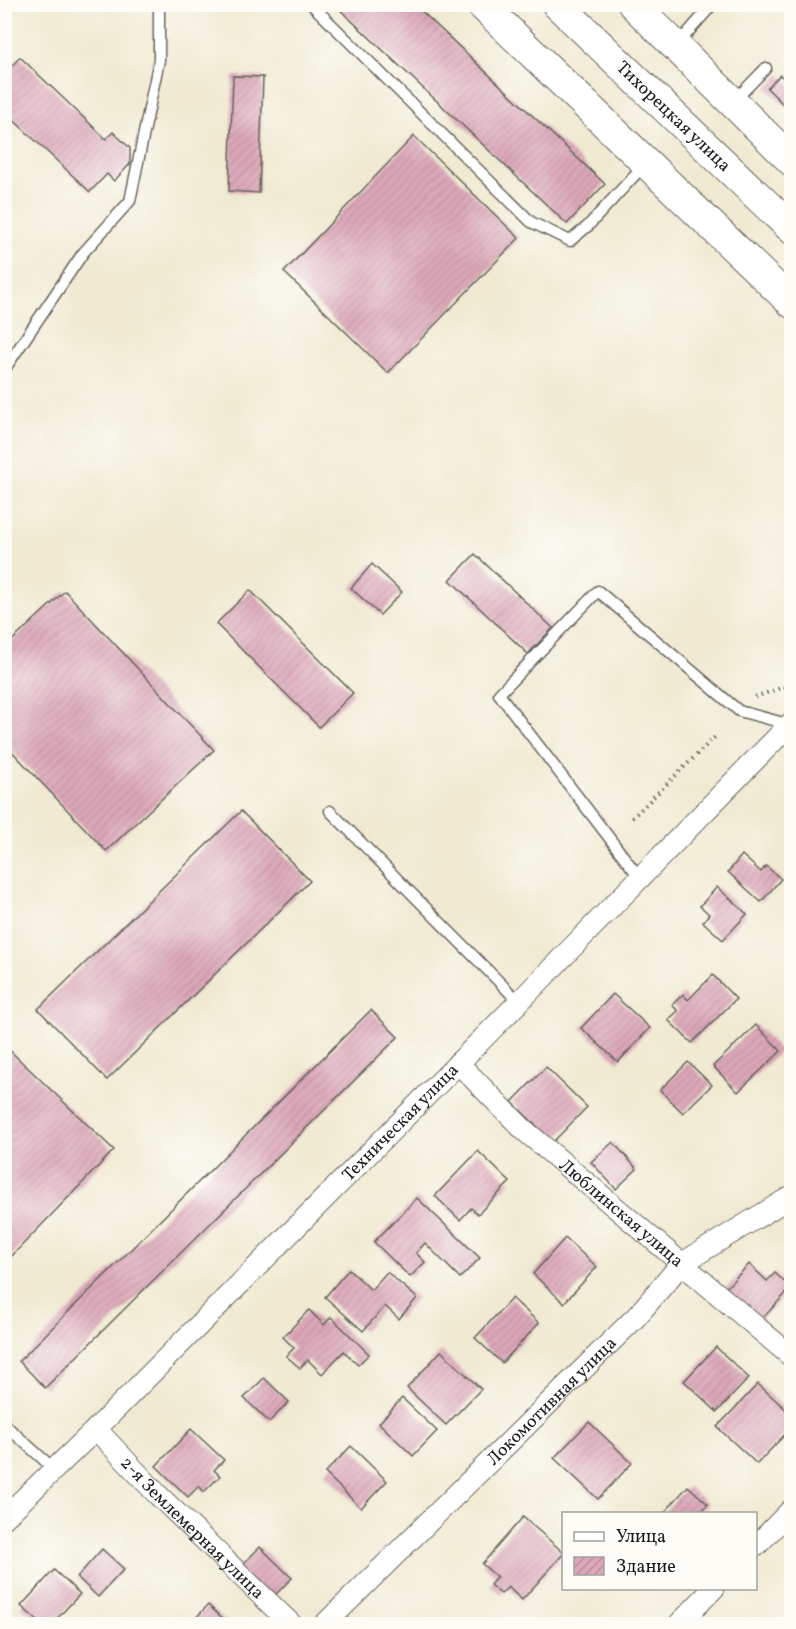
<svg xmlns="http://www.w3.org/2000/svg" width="796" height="1629" viewBox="0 0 796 1629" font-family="Vollkorn,serif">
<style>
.building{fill:url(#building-hatch)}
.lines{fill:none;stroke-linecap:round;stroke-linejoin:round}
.lane-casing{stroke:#66645c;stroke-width:13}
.street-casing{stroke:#66645c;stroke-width:23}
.secondary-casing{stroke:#66645c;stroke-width:32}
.path{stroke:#66645c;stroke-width:4;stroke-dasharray:1.5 4.5;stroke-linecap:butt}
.lane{stroke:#fff;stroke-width:10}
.street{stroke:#fff;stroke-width:21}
.secondary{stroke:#fff;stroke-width:30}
.labels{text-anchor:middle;stroke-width:5;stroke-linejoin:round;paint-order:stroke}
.street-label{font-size:18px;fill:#1c1c1c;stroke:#fdfcf7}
</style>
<defs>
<pattern id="building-hatch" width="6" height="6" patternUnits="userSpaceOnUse" patternTransform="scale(1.5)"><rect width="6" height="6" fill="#dca7b9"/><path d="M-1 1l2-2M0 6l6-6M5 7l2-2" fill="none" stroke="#bc8f9e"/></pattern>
</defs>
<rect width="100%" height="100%" fill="#fdfcf7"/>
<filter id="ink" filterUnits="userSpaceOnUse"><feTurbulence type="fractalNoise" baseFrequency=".0167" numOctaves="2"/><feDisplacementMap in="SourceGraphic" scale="12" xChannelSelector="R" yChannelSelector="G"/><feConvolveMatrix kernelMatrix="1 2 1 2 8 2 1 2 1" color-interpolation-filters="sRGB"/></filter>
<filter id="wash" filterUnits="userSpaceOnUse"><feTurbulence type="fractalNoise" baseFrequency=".008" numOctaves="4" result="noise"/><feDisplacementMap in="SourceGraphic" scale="24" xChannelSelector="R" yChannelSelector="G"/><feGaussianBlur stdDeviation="1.35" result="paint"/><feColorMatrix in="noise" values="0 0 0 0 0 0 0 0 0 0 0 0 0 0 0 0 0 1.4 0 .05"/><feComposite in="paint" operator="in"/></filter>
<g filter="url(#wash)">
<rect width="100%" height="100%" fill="#f0ead2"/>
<g id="blocks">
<g class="building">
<polygon points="335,5 415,5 605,184 567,224"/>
<polygon points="20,57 106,139 113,132 130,148 130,164 114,181 107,174 90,192 4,111 4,74"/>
<polygon points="780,75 792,86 792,113 767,88"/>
<polygon points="233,76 263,77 259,193 229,191"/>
<polygon points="414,136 519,238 388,373 284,272"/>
<polygon points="475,554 553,628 528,654 450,580"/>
<polygon points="372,564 402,592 380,615 351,588"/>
<polygon points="250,590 353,693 319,727 216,624"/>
<polygon points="65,591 214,750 106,851 4,743 4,648"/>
<polygon points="241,811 310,881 107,1080 38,1009"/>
<polygon points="742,855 761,872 766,866 781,879 761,902 728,872"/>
<polygon points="717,887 747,914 723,940 703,922 709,914 700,906"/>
<polygon points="713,975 736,999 692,1043 668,1020 678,1011 672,1005 683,994 688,1000"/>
<polygon points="613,994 650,1028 618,1062 581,1028"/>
<polygon points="371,1010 398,1037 45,1388 19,1361"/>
<polygon points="756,1025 781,1051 738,1092 713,1066"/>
<polygon points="4,1045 114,1150 4,1264"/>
<polygon points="688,1062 712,1085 683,1113 660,1090"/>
<polygon points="546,1067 587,1107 553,1142 512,1102"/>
<polygon points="613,1142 637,1169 616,1189 591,1162"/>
<polygon points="478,1151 510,1182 478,1214 471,1208 460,1220 435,1196"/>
<polygon points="417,1198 480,1258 460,1278 425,1243 416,1253 425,1262 410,1277 374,1242"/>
<polygon points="565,1238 597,1267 564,1303 533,1274"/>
<polygon points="749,1264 767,1281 775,1273 791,1288 760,1321 725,1289"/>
<polygon points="349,1269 371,1290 387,1272 417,1298 399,1319 385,1306 363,1331 325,1297"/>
<polygon points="512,1298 539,1323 502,1363 475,1338"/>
<polygon points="309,1310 324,1325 331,1317 369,1354 358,1365 344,1351 322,1374 308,1360 300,1368 286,1356 294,1348 283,1337"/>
<polygon points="716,1347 749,1378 717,1412 684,1381"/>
<polygon points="441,1351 481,1389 446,1425 407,1388"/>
<polygon points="264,1378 289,1402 269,1422 244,1398"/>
<polygon points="758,1384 792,1415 792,1427 757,1464 717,1427"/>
<polygon points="402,1398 437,1431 413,1456 379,1423"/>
<polygon points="589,1422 632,1463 598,1499 554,1458"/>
<polygon points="191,1429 224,1460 214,1470 220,1476 204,1492 199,1486 188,1497 156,1466"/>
<polygon points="351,1446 387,1481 361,1508 325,1473"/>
<polygon points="688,1486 708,1504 699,1514 663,1514"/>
<polygon points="523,1517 564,1553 522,1600 508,1587 501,1594 490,1585 497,1577 482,1564"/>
<polygon points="260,1547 292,1578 267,1603 235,1572"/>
<polygon points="102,1549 124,1569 98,1597 77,1577"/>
<polygon points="54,1570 80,1594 52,1624 41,1624 21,1606"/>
<polygon points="208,1605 229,1624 190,1624"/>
</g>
</g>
</g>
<g filter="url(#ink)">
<use href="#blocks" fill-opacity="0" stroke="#66645c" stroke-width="1.5"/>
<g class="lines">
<g class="lane-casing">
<g id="lane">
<polyline points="311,4 531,222 570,241 588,226 644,165"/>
<polyline points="676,46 713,4"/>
<polyline points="733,102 766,68"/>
<polyline points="4,370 83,253 130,201 159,60 159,4"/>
<polyline points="330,811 519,1002"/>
<polyline points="640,878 499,694 598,591 739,711 791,725"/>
<polyline points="4,1424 54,1469"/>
</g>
</g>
<g class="street-casing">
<g id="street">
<path id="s1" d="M 458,1063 L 524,1130 L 792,1357"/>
<path id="s2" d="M 96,1429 L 156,1493 L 291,1624"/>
<path id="s3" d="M 4,1518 L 96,1429 L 519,1002 L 792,722"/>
<polyline points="756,1546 792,1509"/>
<path id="s4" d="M 325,1624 L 637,1316 L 681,1264 L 792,1196"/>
<polyline points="679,1624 714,1588"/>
</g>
</g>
<g class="secondary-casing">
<g id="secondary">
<polyline points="481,4 792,303"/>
<path id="s5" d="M 557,4 L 792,229"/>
<polyline points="633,4 792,161"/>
</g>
</g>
<g class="path">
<polyline points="755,697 792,684"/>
<polyline points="632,818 717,735"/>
</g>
<use href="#lane" class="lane"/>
<use href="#street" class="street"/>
<use href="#secondary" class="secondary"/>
</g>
</g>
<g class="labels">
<g class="street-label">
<text dy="6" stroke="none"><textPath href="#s5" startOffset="162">Тихорецкая улица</textPath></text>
<text dy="6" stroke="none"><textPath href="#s3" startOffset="560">Техническая улица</textPath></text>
<text dy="6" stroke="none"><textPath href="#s1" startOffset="222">Люблинская улица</textPath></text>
<text dy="6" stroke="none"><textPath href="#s4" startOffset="318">Локомотивная улица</textPath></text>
<text dy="6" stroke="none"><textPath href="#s2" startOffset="138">2-я Землемерная улица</textPath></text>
</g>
</g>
<rect width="796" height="1629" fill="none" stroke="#fdfcf7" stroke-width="24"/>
<rect x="562" y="1512" width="195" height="78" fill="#fdfcf7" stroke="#a3a29f" stroke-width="1.5"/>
<rect x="574" y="1532" width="30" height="9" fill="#ffffff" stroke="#a3a29f" stroke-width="1.5"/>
<text x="616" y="1542" font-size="18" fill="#1c1c1c">Улица</text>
<rect x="574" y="1557" width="30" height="18" fill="url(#building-hatch)" stroke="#a3a29f" stroke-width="1.5"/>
<text x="616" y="1572" font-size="18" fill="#1c1c1c">Здание</text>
</svg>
